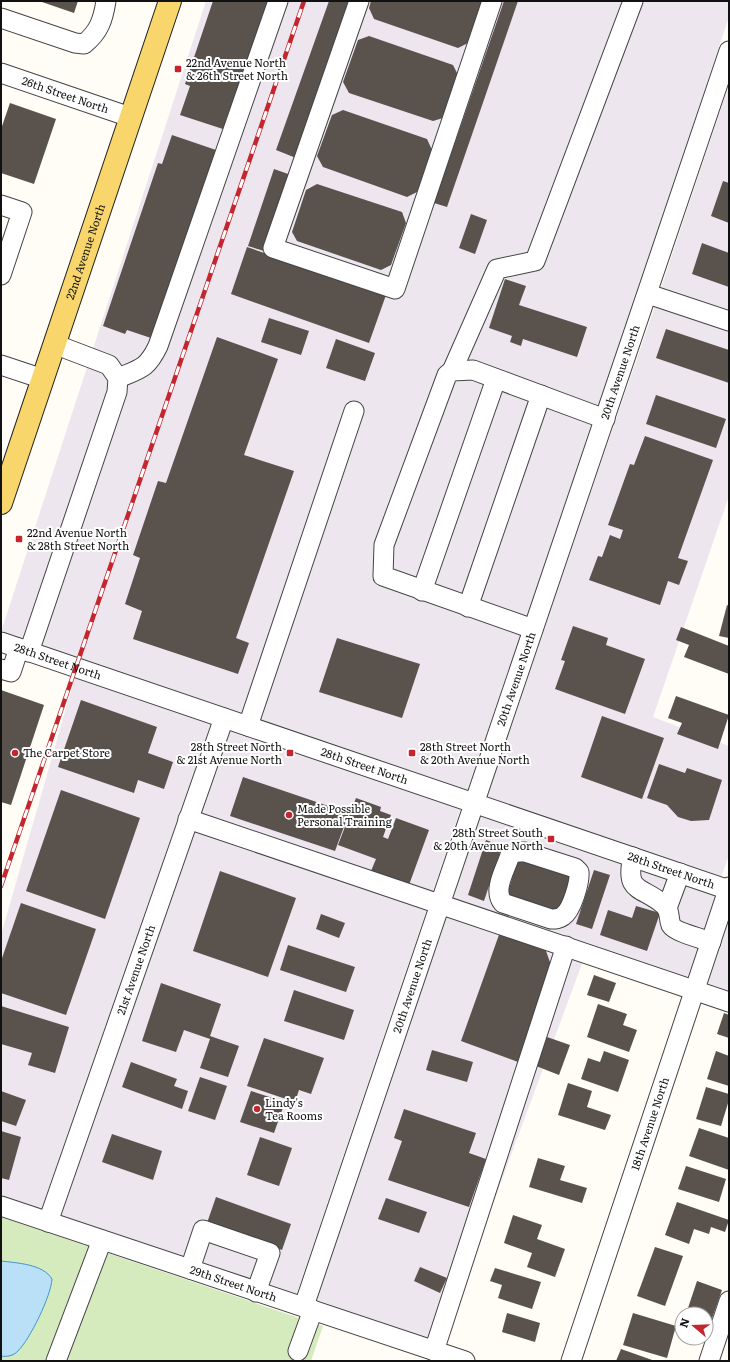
<svg xmlns="http://www.w3.org/2000/svg" width="730" height="1362" viewBox="0 0 730 1362" font-family="Literata,serif">
<style>
.industrial{fill:#eee6ef}
.green{fill:#d5ebbd}
.water{fill:#b9e0f7;stroke:#3f96cf}
.building{fill:#5a524d}
.lines{fill:none;stroke-linecap:round;stroke-linejoin:round}
.minor-casing{stroke:#444;stroke-width:21}
.major-casing{stroke:#222;stroke-width:24}
.minor{stroke:#fff;stroke-width:19}
.major{stroke:#f9d66b;stroke-width:22}
.rail-casing{stroke:#c4262e;stroke-width:4.5}
.rail{stroke:#fff;stroke-width:3;stroke-dasharray:9;stroke-linecap:butt}
.poi-dot{fill:#c4262e;stroke:#fff;stroke-width:1.5}
.labels{text-anchor:middle;stroke-width:4;stroke-linejoin:round;paint-order:stroke}
.poi-label{font-size:11px;fill:#111;stroke:#fff;text-anchor:start}
.street-label{font-size:11px;fill:#111;stroke:#fff}
</style>
<rect width="100%" height="100%" fill="#fffdf5"/>
<g class="industrial">
<polygon points="206,1 729,1 729,17 638,290 467,791 1,632"/>
<polygon points="729,84 729,312 661,288"/>
<polygon points="655,306 729,331 729,496 653,717 729,746 729,855 721,878 486,797"/>
<polygon points="75,677 211,723 41,1210 1,1196 1,935"/>
<polygon points="230,730 461,808 296,1296 61,1216"/>
<polygon points="480,815 716,895 686,983 586,953 441,1344 316,1302"/>
<polygon points="729,921 729,995 706,989"/>
</g>
<polygon class="green" points="1,1217 323,1326 311,1361 1,1361"/>
<path class="water" d="M 1,1261 C 17,1263 43,1264 52,1279 C 51,1296 30,1339 18,1351 C 13,1356 7,1357 1,1356 Z"/>
<g class="building">
<polygon points="39,1 78,1 74,13"/>
<polygon points="213,1 269,1 226,130 180,115 190,86 185,84"/>
<polygon points="329,1 352,1 296,158 276,150"/>
<polygon points="371,1 483,1 468,43 458,48 374,19 369,8"/>
<polygon points="504,1 518,1 447,207 434,203"/>
<polygon points="369,36 453,65 458,75 443,118 433,121 349,93 343,82 358,40"/>
<polygon points="10,103 56,119 34,184 1,173 1,129"/>
<polygon points="343,110 427,139 432,150 417,192 407,197 323,167 317,156 332,115"/>
<polygon points="172,135 219,151 154,339 127,330 125,334 103,326 158,163 162,164"/>
<polygon points="274,169 291,175 264,251 248,246"/>
<polygon points="723,181 729,183 729,223 711,216"/>
<polygon points="317,184 402,212 406,223 391,265 381,270 297,241 292,232 306,190"/>
<polygon points="471,214 487,220 475,254 459,248"/>
<polygon points="702,243 729,253 729,287 692,274"/>
<polygon points="247,247 386,295 369,343 231,294"/>
<polygon points="505,279 526,286 519,305 587,327 577,357 523,339 521,346 510,342 512,336 489,328"/>
<polygon points="269,318 309,331 301,355 261,342"/>
<polygon points="666,329 729,350 729,383 656,358"/>
<polygon points="217,337 278,359 244,455 294,471 236,638 249,643 238,674 133,639 142,611 125,604 140,558 133,555 158,481 166,483"/>
<polygon points="336,339 375,353 365,381 326,368"/>
<polygon points="656,395 726,419 716,448 646,424"/>
<polygon points="645,436 713,460 678,558 688,561 679,585 668,581 660,605 589,580 598,556 602,557 610,535 620,539 623,530 608,525 630,464 634,465"/>
<polygon points="727,605 729,606 729,638 719,636"/>
<polygon points="573,626 608,638 606,645 645,659 625,714 555,689 565,661 561,660"/>
<polygon points="681,627 729,646 729,674 684,657 689,645 676,640"/>
<polygon points="337,638 420,664 402,718 319,692"/>
<polygon points="1,690 44,705 11,805 1,802"/>
<polygon points="676,696 729,715 718,749 677,734 682,723 668,718"/>
<polygon points="81,700 157,727 148,753 173,762 164,789 138,780 134,793 58,767"/>
<polygon points="602,716 664,738 642,799 581,777"/>
<polygon points="659,764 685,773 687,768 722,780 709,820 691,821 678,817 667,805 647,798"/>
<polygon points="243,777 349,813 335,851 230,816"/>
<polygon points="61,790 140,818 105,919 26,891"/>
<polygon points="356,798 381,807 380,811 391,815 383,837 388,839 396,818 429,830 409,885 371,871 376,859 338,845"/>
<polygon points="486,840 502,846 484,901 468,895"/>
<polygon points="518,859 571,877 560,913 507,895"/>
<polygon points="594,870 610,875 592,929 576,924"/>
<polygon points="220,871 296,898 268,977 193,951"/>
<polygon points="21,903 96,929 66,1015 1,993 1,961"/>
<polygon points="636,906 660,913 647,951 600,935 608,910 632,918"/>
<polygon points="321,914 345,923 339,938 316,929"/>
<polygon points="500,932 545,948 552,968 518,1062 461,1041"/>
<polygon points="288,945 355,967 346,992 280,970"/>
<polygon points="594,975 616,983 609,1002 587,995"/>
<polygon points="161,983 221,1004 210,1036 239,1046 228,1077 200,1068 210,1039 184,1030 176,1052 142,1041"/>
<polygon points="294,990 354,1010 344,1040 284,1021"/>
<polygon points="598,1004 627,1014 623,1025 637,1030 629,1052 587,1037"/>
<polygon points="1,1006 69,1027 55,1073 28,1065 32,1053 1,1044"/>
<polygon points="724,1013 729,1015 729,1038 717,1034"/>
<polygon points="547,1037 570,1045 559,1075 536,1066"/>
<polygon points="264,1038 324,1058 311,1094 299,1090 295,1102 247,1086"/>
<polygon points="432,1050 473,1062 467,1082 426,1070"/>
<polygon points="604,1051 629,1060 618,1092 581,1079 588,1058 600,1062"/>
<polygon points="716,1051 729,1056 729,1086 707,1079"/>
<polygon points="131,1062 177,1079 174,1086 188,1091 182,1109 122,1087"/>
<polygon points="200,1077 227,1086 215,1120 188,1111"/>
<polygon points="568,1083 592,1091 587,1107 611,1115 605,1130 558,1115"/>
<polygon points="706,1087 729,1094 729,1100 721,1126 696,1119"/>
<polygon points="1,1091 26,1100 16,1126 1,1121"/>
<polygon points="251,1091 285,1102 274,1133 240,1122"/>
<polygon points="404,1109 476,1133 469,1153 486,1159 469,1207 388,1180 402,1141 394,1138"/>
<polygon points="699,1128 729,1138 729,1170 689,1156"/>
<polygon points="1,1131 21,1137 9,1180 1,1178"/>
<polygon points="112,1134 162,1151 153,1180 102,1162"/>
<polygon points="260,1137 292,1148 279,1186 247,1175"/>
<polygon points="538,1158 565,1166 560,1180 587,1188 582,1203 529,1187"/>
<polygon points="686,1166 726,1179 719,1202 678,1189"/>
<polygon points="216,1197 291,1224 282,1250 207,1223"/>
<polygon points="386,1198 427,1212 419,1233 378,1219"/>
<polygon points="677,1202 729,1220 725,1232 711,1227 709,1234 694,1229 689,1244 665,1235"/>
<polygon points="513,1215 542,1225 537,1239 565,1249 555,1277 527,1267 532,1253 504,1243"/>
<polygon points="655,1247 683,1256 665,1306 637,1296"/>
<polygon points="420,1267 447,1278 440,1293 414,1281"/>
<polygon points="495,1268 541,1282 532,1309 498,1298 502,1285 490,1281"/>
<polygon points="697,1281 722,1290 710,1324 706,1323 706,1314 686,1314"/>
<polygon points="507,1313 540,1323 535,1342 502,1332"/>
<polygon points="633,1313 676,1326 667,1358 623,1345"/>
<polygon points="621,1349 655,1361 616,1361"/>
</g>
<g class="lines">
<g class="minor-casing">
<g id="minor">
<polyline points="359,1 273,248 395,289 492,1"/>
<path d="M 1,18 L 75,43 L 84,44 C 99,32 103,20 106,1"/>
<path id="s1" d="M 1,73 L 130,117"/>
<polyline points="1,205 22,212 1,275"/>
<polyline points="648,294 729,321"/>
<polyline points="1,365 43,379"/>
<polyline points="452,371 497,269 535,261 633,1"/>
<path d="M 118,378 C 140,369 147,369 158,346 L 278,1"/>
<polyline points="422,591 496,379"/>
<polyline points="468,607 541,395"/>
<polyline points="533,629 383,576 384,545 447,375 452,371 473,370 605,419"/>
<path id="s2" d="M 1,642 L 729,890"/>
<polyline points="29,652 117,392 118,378 109,365 54,344"/>
<polyline points="1,669 11,672 19,648"/>
<polyline points="248,726 354,411"/>
<polyline points="188,819 729,1002"/>
<path d="M 517,852 L 525,852 L 575,868 L 579,872 C 580,882 572,910 563,916 C 559,919 556,919 551,919 L 503,903 C 492,890 506,869 510,855 Z"/>
<path d="M 633,857 C 624,894 643,886 664,905 C 671,911 668,918 671,925 C 675,932 703,939 711,942"/>
<polyline points="667,908 680,873"/>
<path id="s3" d="M 1,1206 L 465,1361"/>
<path id="s4" d="M 48,1222 L 224,718"/>
<polyline points="190,1269 203,1230 270,1253 256,1292"/>
<path id="s5" d="M 304,1306 L 729,51"/>
<polyline points="298,1351 313,1310"/>
<polyline points="434,1351 566,946"/>
<polyline points="56,1361 102,1240"/>
<path id="s6" d="M 571,1361 L 729,887"/>
<polyline points="709,1361 729,1301"/>
</g>
</g>
<g class="major-casing">
<g id="major">
<path id="s7" d="M 1,503 L 170,1"/>
</g>
</g>
<use href="#minor" class="minor"/>
<use href="#major" class="major"/>
<g class="rail-casing">
<polyline id="rail" points="1,886 304,1"/>
</g>
<use href="#rail" class="rail"/>
</g>
<g class="poi-dot">
<rect x="174" y="65" width="8" height="8" rx="2"/>
<rect x="15" y="535" width="8" height="8" rx="2"/>
<circle cx="15" cy="753" r="4"/>
<rect x="286" y="749" width="8" height="8" rx="2"/>
<rect x="408" y="749" width="8" height="8" rx="2"/>
<circle cx="289" cy="815" r="4"/>
<rect x="547" y="835" width="8" height="8" rx="2"/>
<circle cx="257" cy="1109" r="4"/>
</g>
<g class="labels">
<g class="poi-label">
<text x="186" y="67">22nd Avenue North<tspan x="186" dy="13">&amp; 26th Street North</tspan></text>
<text x="27" y="537">22nd Avenue North<tspan x="27" dy="13">&amp; 28th Street North</tspan></text>
<text x="282" y="751" text-anchor="end">28th Street North<tspan x="282" dy="13">&amp; 21st Avenue North</tspan></text>
<text x="420" y="751">28th Street North<tspan x="420" dy="13">&amp; 20th Avenue North</tspan></text>
<text x="23" y="757">The Carpet Store</text>
<text x="297" y="813">Made Possible<tspan x="297" dy="13">Personal Training</tspan></text>
<text x="543" y="837" text-anchor="end">28th Street South<tspan x="543" dy="13">&amp; 20th Avenue North</tspan></text>
<text x="265" y="1107">Lindy's<tspan x="265" dy="13">Tea Rooms</tspan></text>
</g>
<g class="street-label">
<text dy="4" stroke="none"><textPath href="#s1" startOffset="68">26th Street North</textPath></text>
<text dy="4" stroke="none"><textPath href="#s7" startOffset="265">22nd Avenue North</textPath></text>
<text dy="4" stroke="none"><textPath href="#s5" startOffset="986">20th Avenue North</textPath></text>
<text dy="4" stroke="none"><textPath href="#s2" startOffset="60">28th Street North</textPath></text>
<text dy="4" stroke="none"><textPath href="#s5" startOffset="662">20th Avenue North</textPath></text>
<text dy="4" stroke="none"><textPath href="#s2" startOffset="384">28th Street North</textPath></text>
<text dy="4" stroke="none"><textPath href="#s2" startOffset="708">28th Street North</textPath></text>
<text dy="4" stroke="none"><textPath href="#s4" startOffset="267">21st Avenue North</textPath></text>
<text dy="4" stroke="none"><textPath href="#s5" startOffset="338">20th Avenue North</textPath></text>
<text dy="4" stroke="none"><textPath href="#s6" startOffset="250">18th Avenue North</textPath></text>
<text dy="4" stroke="none"><textPath href="#s3" startOffset="245">29th Street North</textPath></text>
</g>
</g>
<rect width="730" height="1362" fill="none" stroke="#111111" stroke-width="4"/>
<g transform="translate(694 1326) rotate(289)"><circle r="19" fill="#ffffff" stroke="#a0a0a0"/>
<path d="M0-3L7 15L0 10L-7 15Z" fill="#c4262e"/>
<text y="-6" font-size="11" font-weight="bold" text-anchor="middle" fill="#111111">N</text>
</g>
</svg>
